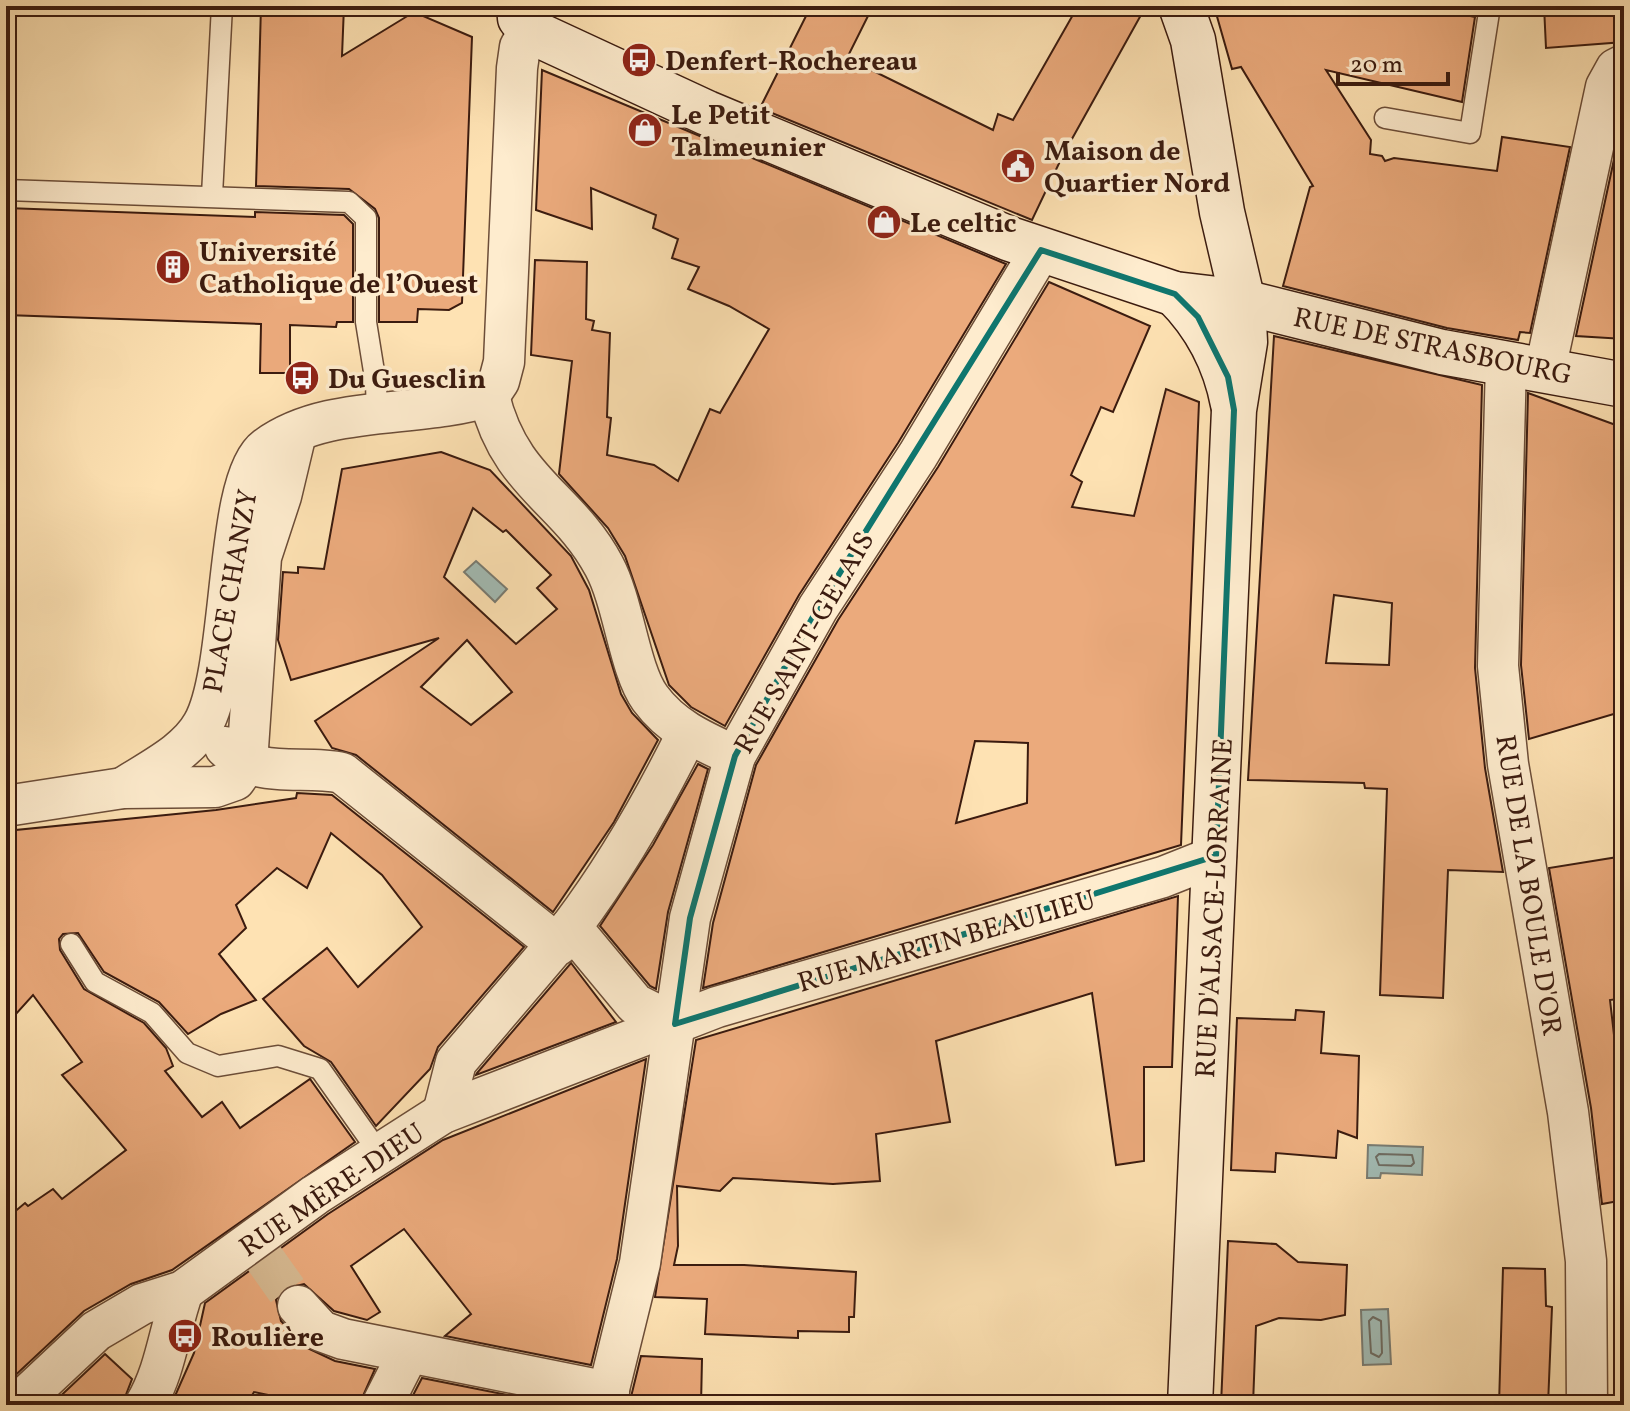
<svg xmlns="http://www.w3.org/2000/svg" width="1630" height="1411" viewBox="0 0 1630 1411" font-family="Vollkorn,serif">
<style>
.water{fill:#a2bcb5;stroke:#797c73;stroke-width:2}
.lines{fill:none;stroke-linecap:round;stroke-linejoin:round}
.shore{stroke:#6e6c62;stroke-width:2}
.building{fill:#ebaa7c;stroke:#3b1b0f;stroke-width:2;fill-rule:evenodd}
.street-tunnel{stroke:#d7ba92;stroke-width:40;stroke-dasharray:40 20;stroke-linecap:butt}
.lane-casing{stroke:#6c4d38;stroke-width:23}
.street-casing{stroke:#6c4d38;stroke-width:43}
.secondary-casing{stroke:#3b1b0f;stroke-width:47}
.lane{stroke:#feecce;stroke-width:20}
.street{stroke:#feecce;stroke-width:40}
.secondary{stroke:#feecce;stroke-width:44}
.marked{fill:none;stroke:#0f766e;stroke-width:6;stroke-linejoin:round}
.labels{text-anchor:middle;stroke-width:7;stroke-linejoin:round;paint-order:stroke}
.poi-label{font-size:28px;font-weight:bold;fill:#3b1b0f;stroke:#feecce;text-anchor:start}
.street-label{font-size:28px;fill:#3b1b0f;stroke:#feecce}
</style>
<rect width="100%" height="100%" fill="#fee2b3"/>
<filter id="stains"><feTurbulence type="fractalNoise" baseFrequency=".0025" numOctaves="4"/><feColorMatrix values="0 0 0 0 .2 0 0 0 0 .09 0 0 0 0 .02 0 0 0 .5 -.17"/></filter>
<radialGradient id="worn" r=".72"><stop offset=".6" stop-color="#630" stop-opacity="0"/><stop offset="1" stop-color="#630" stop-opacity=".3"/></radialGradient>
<g class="water">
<polygon points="476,561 507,589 495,602 464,572"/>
<polygon points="1368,1145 1423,1147 1422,1175 1381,1173 1380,1178 1367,1178"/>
<polygon points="1388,1309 1391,1364 1363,1365 1361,1310"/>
</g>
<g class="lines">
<g class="shore">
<polygon points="1379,1154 1412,1155 1414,1163 1411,1166 1379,1165 1376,1157"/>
<polygon points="1373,1317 1381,1321 1382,1353 1379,1357 1371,1353 1369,1321"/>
</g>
</g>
<g class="building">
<polygon points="261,6 344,6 342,56 414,12 472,37 462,303 449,310 418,309 417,322 379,322 379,218 375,209 349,189 256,186"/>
<polygon points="811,6 873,6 847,58 993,130 998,114 1013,120 1078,6 1146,6 1063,155 1032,220 760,108"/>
<polygon points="1214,6 1425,6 1475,17 1462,102 1326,70 1371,140 1370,154 1382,156 1385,161 1394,158 1497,171 1502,137 1570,147 1530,333 1520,332 1518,340 1447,328 1283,286 1310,187 1313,186 1241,67 1232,69"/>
<polygon points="1544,6 1624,6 1624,42 1546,48"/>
<polygon points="542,70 1006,264 898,443 799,595 725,726 691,707 669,685 625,556 608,528 559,474 572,361 531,355 535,260 587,262 586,319 594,321 592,330 610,333 607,417 611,418 607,455 654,465 678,481 710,409 720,413 769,329 729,306 688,289 699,267 672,258 678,239 653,228 656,215 591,188 592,229 536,210"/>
<polygon points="1624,113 1624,339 1576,336"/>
<polygon points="6,208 255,217 255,212 344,215 353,224 353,322 337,322 336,327 290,325 290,373 260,373 261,324 6,315"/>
<path d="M 1049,282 L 1150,326 L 1113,412 L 1101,407 L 1071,475 L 1082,482 L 1072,507 L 1134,516 L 1166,389 L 1199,402 L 1181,845 L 703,988 L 713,923 L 756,765 L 838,620 L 938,467 ZM 975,741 L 1028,743 L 1027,803 L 956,823 Z"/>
<path d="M 1274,336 L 1482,385 L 1475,668 L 1485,768 L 1503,872 L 1448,870 L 1443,998 L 1380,995 L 1387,789 L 1365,788 L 1364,783 L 1248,780 ZM 1334,595 L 1392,603 L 1389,665 L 1326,663 Z"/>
<polygon points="1528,393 1624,428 1624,711 1529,739 1521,665"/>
<path d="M 441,452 L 490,470 L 571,556 L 589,590 L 621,694 L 632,713 L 658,740 L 614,822 L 553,912 L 356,755 L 332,748 L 315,721 L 439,638 L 291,680 L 278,640 L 283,572 L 298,573 L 298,567 L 324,569 L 342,469 ZM 473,508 L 503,532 L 506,530 L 551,575 L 537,588 L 557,609 L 516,644 L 444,577 ZM 467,640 L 512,692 L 471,725 L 421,687 Z"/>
<polygon points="698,764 708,769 668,912 656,989 650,986 600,926 653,845"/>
<polygon points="297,793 332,795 524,947 438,1047 430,1069 376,1126 331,1062 304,1046 263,999 327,948 358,987 422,927 382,875 331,833 307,888 277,868 236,905 246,928 219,954 256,1000 221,1014 188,1034 159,1002 104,972 78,933 63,934 59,939 60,950 84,989 144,1023 166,1048 173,1066 165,1071 202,1117 222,1102 240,1128 310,1079 355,1142 172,1270 131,1284 84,1311 6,1384 6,1219 25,1203 28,1206 53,1189 62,1199 126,1150 62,1075 82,1062 33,995 6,1025 6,831 216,810 296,798"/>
<polygon points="1624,856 1624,895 1616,896 1624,948 1624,998 1610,1000 1617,1061 1624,1060 1624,1200 1602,1204 1591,1108 1549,868"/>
<polygon points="1178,896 1172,1067 1144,1067 1144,1161 1116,1165 1092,993 936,1041 950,1122 876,1134 880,1181 833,1184 733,1178 720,1191 677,1186 678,1246 674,1265 744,1265 856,1272 854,1317 849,1317 849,1332 798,1331 798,1338 705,1334 707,1299 655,1297 696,1040"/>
<polygon points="571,963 616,1022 476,1075 477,1073"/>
<polygon points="1296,1010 1324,1012 1321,1053 1359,1056 1357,1138 1338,1131 1336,1158 1276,1153 1275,1172 1231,1170 1237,1018 1295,1020"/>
<polygon points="646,1059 617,1259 591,1365 445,1336 471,1314 404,1229 351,1266 380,1312 367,1320 334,1311 304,1284 283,1289 276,1300 281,1321 305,1347 335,1361 375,1369 359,1405 316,1405 254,1392 246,1405 171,1405 194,1353 205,1303 328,1214 443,1140"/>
<polygon points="1228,1241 1276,1244 1298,1262 1347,1265 1345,1315 1321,1320 1279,1318 1256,1326 1253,1405 1221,1405"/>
<polygon points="1503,1268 1545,1269 1546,1306 1552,1307 1548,1405 1499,1405"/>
<polygon points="105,1354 132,1379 122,1405 51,1405"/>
<polygon points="641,1356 702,1359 701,1405 629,1405"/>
<polygon points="422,1378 557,1405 408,1405"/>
</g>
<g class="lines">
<polyline class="street-tunnel" points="264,1258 298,1306"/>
<g class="lane-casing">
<g id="lane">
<polyline points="1385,118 1470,133 1490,6"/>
<polyline points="6,190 349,202 366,218 366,322 376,384 377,414"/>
<polyline points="212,195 222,6"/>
<polyline points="71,944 95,982 152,1013 187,1053 218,1066 278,1056 320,1069 380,1154"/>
</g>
</g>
<g class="street-casing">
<g id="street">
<polyline points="1506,363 1498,666 1508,764 1568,1112 1586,1261 1587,1405"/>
<polyline points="1545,370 1606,87 1616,69 1624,65"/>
<path d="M 489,396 C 510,484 568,498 604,566 C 624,603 629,669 650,698 C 672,728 702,741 735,756"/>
<polyline points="489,396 499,381 504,362 517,68 520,47 530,31"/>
<path d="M 225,747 C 258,781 301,764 342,773 L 558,945"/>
<path d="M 123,788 C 150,770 187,753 203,724 C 235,668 224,479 266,448 C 327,403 419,419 489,396"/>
<polyline points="6,806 123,788 215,787 235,780 247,763 261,557 281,496 296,433"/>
<path d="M 571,927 C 617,866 653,803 687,734"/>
<polyline points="443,1113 456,1062 571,927 635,1004 675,1024"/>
<polyline points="298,1306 321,1331 343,1339 609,1392"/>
<polyline points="17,1405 96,1331 142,1304 183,1291 315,1195 443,1113 717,1007 1163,877 1216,856"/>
<path d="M 145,1405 C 166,1370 169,1330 183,1291"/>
<polyline points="382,1405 408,1354"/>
<polyline points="605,1405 640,1263 690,918 735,756 818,608 918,455 1041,250"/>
</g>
</g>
<g class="secondary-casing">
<g id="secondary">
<polyline points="519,6 520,18 530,31 707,113 1010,239 1175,294 1243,302 1442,352 1624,385"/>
<polyline points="1181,6 1193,40 1222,212 1243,302 1245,342 1234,410 1190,1405"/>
<path d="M 1175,294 C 1205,324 1225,362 1233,404"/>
</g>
</g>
<use href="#lane" class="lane"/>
<use href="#street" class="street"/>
<use href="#secondary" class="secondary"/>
</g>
<path class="marked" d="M 1041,250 L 1175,294 L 1198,317 L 1228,377 L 1234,410 L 1216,856 L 675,1024 L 690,918 L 735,756 L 818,608 Z"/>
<defs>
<g id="bus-disc" transform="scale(1.8)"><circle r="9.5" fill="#8f2418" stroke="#feecce"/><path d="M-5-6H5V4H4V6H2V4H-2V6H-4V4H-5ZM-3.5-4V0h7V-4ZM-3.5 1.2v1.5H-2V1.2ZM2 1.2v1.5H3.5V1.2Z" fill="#fff"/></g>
<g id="shop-disc" transform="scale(1.8)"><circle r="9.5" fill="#8f2418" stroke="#feecce"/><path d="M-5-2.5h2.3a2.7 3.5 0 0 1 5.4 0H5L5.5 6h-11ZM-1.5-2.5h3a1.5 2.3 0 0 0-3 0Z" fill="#fff"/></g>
<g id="civic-disc" transform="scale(1.8)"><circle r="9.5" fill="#8f2418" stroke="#feecce"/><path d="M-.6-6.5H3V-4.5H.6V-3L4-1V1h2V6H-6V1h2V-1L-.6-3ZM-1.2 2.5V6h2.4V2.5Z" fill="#fff"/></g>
<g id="building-disc" transform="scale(1.8)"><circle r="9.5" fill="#8f2418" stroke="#feecce"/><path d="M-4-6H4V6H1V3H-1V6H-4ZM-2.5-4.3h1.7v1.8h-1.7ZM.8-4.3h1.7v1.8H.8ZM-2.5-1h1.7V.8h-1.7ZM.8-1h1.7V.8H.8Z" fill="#fff"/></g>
</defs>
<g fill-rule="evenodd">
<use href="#bus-disc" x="639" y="60"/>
<use href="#shop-disc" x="645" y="130"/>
<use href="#civic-disc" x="1018" y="166"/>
<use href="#shop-disc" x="884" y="222"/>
<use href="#building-disc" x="173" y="267"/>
<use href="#bus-disc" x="302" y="378"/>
<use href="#bus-disc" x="185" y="1336"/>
</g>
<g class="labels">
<g class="poi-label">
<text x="665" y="70">Denfert-Rochereau</text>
<text x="671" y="124">Le Petit<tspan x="671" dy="32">Talmeunier</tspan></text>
<text x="1044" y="160">Maison de<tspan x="1044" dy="32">Quartier Nord</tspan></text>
<text x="910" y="232">Le celtic</text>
<text x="199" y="261">Université<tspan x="199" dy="32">Catholique de l’Ouest</tspan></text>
<text x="328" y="388">Du Guesclin</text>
<text x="211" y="1346">Roulière</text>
</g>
<g class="street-label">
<text transform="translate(1433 345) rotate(12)" y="10">RUE DE STRASBOURG</text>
<text transform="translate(229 591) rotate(-80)" y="10">PLACE CHANZY</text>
<text transform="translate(803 642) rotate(-60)" y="10">RUE SAINT-GELAIS</text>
<text transform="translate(1530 885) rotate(81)" y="10">RUE DE LA BOULE D'OR</text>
<text transform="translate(1213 908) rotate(-87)" y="10">RUE D'ALSACE-LORRAINE</text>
<text transform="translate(946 940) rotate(-16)" y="10">RUE MARTIN BEAULIEU</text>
<text transform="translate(331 1189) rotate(-34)" y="10">RUE MÈRE-DIEU</text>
</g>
</g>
<rect width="1630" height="1411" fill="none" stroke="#fee2b3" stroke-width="32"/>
<rect x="8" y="8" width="1614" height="1395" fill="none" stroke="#3b1b0f" stroke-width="4"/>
<rect x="16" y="16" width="1598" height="1379" fill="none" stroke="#3b1b0f" stroke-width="2"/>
<path d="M1338 72v12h110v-12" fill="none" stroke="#3b1b0f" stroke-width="4"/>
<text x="1350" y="72" font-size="24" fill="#3b1b0f" stroke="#feecce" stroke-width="6" paint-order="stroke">20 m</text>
<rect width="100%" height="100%" filter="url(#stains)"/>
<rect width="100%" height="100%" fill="url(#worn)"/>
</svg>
